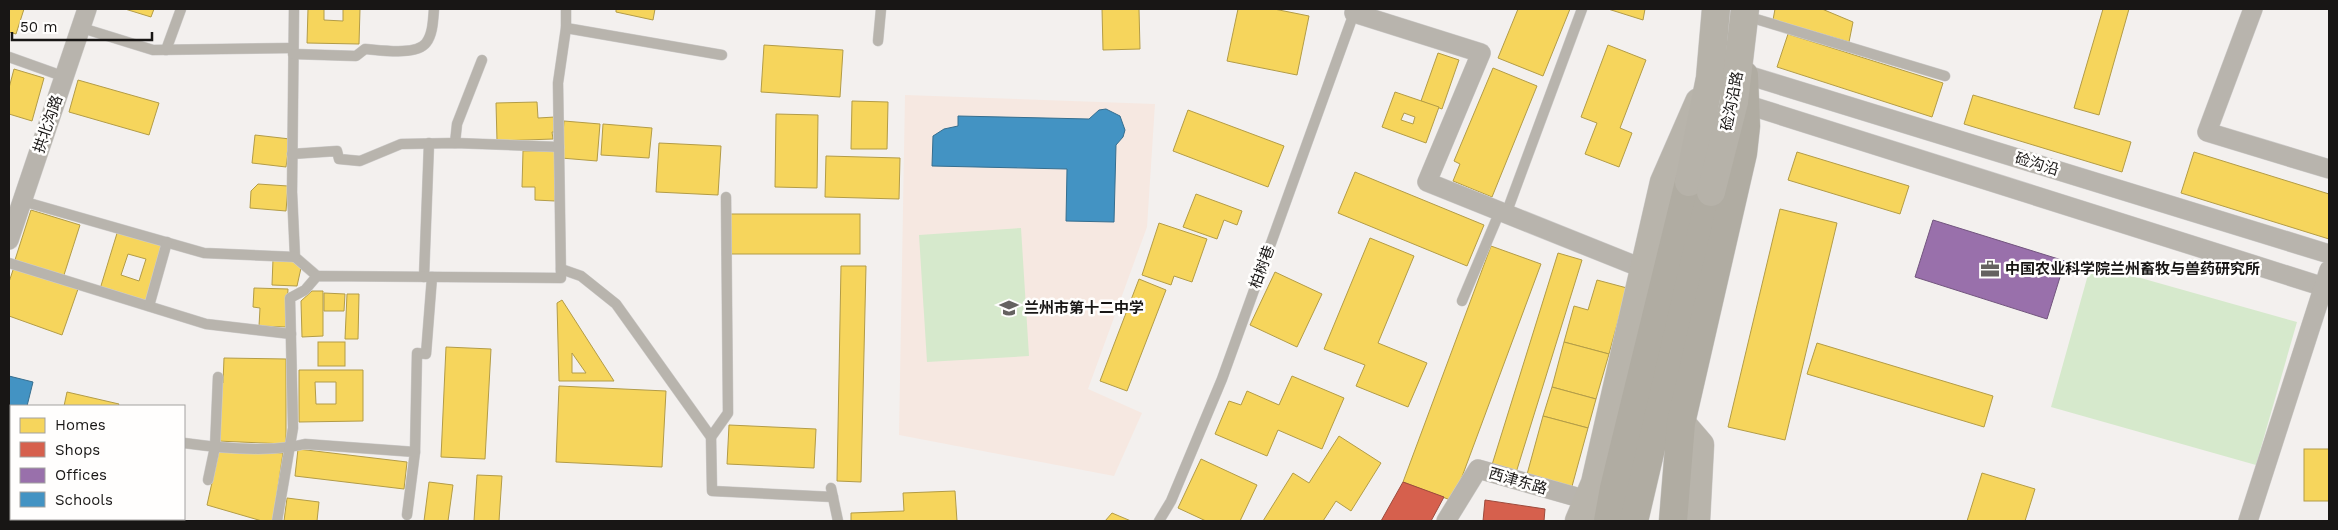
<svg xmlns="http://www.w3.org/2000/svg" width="2338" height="530" viewBox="0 0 2338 530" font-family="'Work Sans','Noto Sans SC',sans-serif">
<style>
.education{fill:#f6e8e1}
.green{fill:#d6e9cc}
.homes{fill:#f6d55c;stroke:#b39c47;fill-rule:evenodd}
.shops{fill:#d6604d;stroke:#9d4a3c}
.offices{fill:#9970ab;stroke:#72557e}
.schools{fill:#4393c3;stroke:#366e8f}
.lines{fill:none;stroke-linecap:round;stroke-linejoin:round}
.lane-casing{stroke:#cfcdcc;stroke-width:11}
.street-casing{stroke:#cfcdcc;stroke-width:20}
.secondary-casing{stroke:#cfcdcc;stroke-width:29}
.primary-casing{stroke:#cfcdcc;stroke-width:29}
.highway-casing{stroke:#cfcdcc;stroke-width:29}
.lane{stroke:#b8b4ad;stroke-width:10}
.street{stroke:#b8b4ad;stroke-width:19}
.secondary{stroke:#b8b4ab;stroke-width:28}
.primary{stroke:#b0aca2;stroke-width:28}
.highway{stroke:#b6b2a9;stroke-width:28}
.labels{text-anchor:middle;stroke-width:5;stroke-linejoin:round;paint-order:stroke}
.street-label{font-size:15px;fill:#181615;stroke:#fffefd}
.poi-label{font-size:15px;font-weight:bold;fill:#181615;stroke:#fffefd;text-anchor:start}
</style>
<rect width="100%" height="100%" fill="#f3f0ee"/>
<polygon class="education" points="905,95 1155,104 1147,227 1088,389 1142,413 1114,476 899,435"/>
<g class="green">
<polygon points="1021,228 1029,356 927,362 919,235"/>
<polygon points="2091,264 2297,322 2256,465 2051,407"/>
</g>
<g class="homes">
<polygon points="9,9 24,9 16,34 9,32"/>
<polygon points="125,9 154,9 151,17"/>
<polygon points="308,9 324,9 324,20 343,21 343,9 360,9 359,44 307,43"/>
<polygon points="616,9 655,9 653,20 616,12"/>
<polygon points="1102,9 1139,9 1140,49 1103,50"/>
<polygon points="1238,9 1274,9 1309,16 1297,75 1227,61"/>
<polygon points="1518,9 1570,9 1543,76 1498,58"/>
<polygon points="1608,9 1645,9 1643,20"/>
<polygon points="1775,9 1822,9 1853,22 1849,42 1773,20"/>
<polygon points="2103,9 2129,9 2099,115 2074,108"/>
<polygon points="1788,34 1943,83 1932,117 1777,67"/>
<polygon points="764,45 843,50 840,97 761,92"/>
<polygon points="1608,45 1646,60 1620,128 1632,133 1619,167 1585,154 1597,123 1581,117"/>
<polygon points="1438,53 1459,60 1442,109 1421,101"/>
<polygon points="1493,68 1537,86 1492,197 1453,181 1460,164 1454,161"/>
<polygon points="14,69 44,78 32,121 9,114 9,88"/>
<polygon points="78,80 159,103 149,135 69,112"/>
<path d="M 1395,92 L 1439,107 L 1426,143 L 1382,127 ZM 1404,113 L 1415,117 L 1413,124 L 1401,120 Z"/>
<polygon points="1973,95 2131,142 2122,172 1964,124"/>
<polygon points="852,101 888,102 887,149 851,149"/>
<polygon points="537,102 538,118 555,117 555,132 552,132 553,139 497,141 496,103"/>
<polygon points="1188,110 1284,146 1268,187 1173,151"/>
<polygon points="776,114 818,115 817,188 775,187"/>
<polygon points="564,121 600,124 597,161 561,158"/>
<polygon points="603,124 652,128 649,158 601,155"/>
<polygon points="255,135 290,139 286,167 252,163"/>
<polygon points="659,143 721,146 718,195 656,192"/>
<polygon points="523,151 556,151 555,201 535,200 535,187 522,187"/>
<polygon points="1797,152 1909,186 1900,214 1788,180"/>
<polygon points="2194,152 2329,194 2329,239 2181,193"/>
<polygon points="826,156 900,158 899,199 825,197"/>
<polygon points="1355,172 1484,225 1467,266 1338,213"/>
<polygon points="258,184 288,186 286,211 250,208 251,191"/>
<polygon points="1196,194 1242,211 1237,225 1224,220 1217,239 1183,227"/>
<polygon points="1780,209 1837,223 1785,440 1728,427"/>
<polygon points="31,210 80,225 63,278 14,263"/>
<rect x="730" y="214" width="130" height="40"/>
<polygon points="1159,223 1207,239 1192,282 1174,276 1171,285 1142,275"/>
<path d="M 118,230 L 164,244 L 146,303 L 100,289 ZM 128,254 L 146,259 L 139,281 L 121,275 Z"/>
<polygon points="1370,238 1414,256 1378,343 1427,363 1408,407 1356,386 1365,365 1324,349"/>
<polygon points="1491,246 1541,264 1453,501 1403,482"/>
<polygon points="1558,253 1582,260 1515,476 1491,468"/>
<polygon points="273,259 292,259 301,268 297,286 272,285"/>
<polygon points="841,266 866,266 861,482 837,481"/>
<polygon points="14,267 78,289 62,335 9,316 9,282"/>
<polygon points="1275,272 1322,294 1297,347 1250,325"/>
<polygon points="1139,279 1166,290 1127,391 1100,381"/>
<polygon points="1597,280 1627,288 1609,354 1564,342 1574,306 1588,310"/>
<polygon points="254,288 288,289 286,327 259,326 260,308 253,307"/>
<polygon points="312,291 323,291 323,336 302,337 301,301"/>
<polygon points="324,293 345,294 344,311 324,311"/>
<polygon points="347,294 359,294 358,339 345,339"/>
<path d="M 562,300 L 614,381 L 559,381 L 557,303 ZM 572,353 L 586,373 L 572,373 Z"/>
<rect x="318" y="342" width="27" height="24"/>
<polygon points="1564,342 1609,354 1596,399 1552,387"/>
<polygon points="1817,343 1993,396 1984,427 1807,374"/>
<polygon points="446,347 491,349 485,459 441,457"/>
<polygon points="224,358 286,359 286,444 217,441 219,383 223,383"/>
<path d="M 299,370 L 363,370 L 363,421 L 299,422 ZM 315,382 L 336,382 L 336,404 L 316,404 Z"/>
<polygon points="1292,376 1344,398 1322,449 1278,430 1267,456 1215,434 1229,401 1241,405 1247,391 1279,405"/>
<polygon points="559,386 666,391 662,467 556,462"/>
<polygon points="1552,387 1596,399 1588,428 1543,416"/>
<polygon points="67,392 119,404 118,406 64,406"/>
<polygon points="1543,416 1588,428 1571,490 1526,478"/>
<polygon points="729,425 816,429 814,468 727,464"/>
<polygon points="1339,436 1381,463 1351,511 1336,501 1323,521 1263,521 1293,473 1309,483"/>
<polygon points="298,449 407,462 404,489 295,476"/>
<rect x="2304" y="449" width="25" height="52"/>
<polygon points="219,451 283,453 273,521 262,521 207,505"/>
<polygon points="1201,459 1257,485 1240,521 1206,521 1178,508"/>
<polygon points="1982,473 2035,489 2025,521 1967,521"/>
<polygon points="477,475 502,476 499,521 474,521"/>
<polygon points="429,482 453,485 448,521 424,521"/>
<polygon points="955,491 957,521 851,521 851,513 904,511 903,493"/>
<polygon points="287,498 319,502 317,521 284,521"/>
<polygon points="1112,513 1131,521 1105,521"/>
<polygon points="47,519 147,519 146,521 46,521"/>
</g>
<g class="shops">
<polygon points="1403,482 1444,497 1431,521 1381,521"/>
<polygon points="1485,500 1545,509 1544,521 1483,521"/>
</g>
<polygon class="offices" points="1933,220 2065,261 2047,319 1915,277"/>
<g class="schools">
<polygon points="1106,109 1120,116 1125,130 1123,137 1116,145 1114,222 1066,221 1067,169 932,166 933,136 944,129 958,126 958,116 1089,119 1099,110"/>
<polygon points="9,376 33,382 27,406 11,406 11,420 9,419"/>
</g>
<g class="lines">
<g class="lane-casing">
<g id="lane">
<polyline points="294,9 292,192 295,257 317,276"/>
<polyline points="1746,16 1945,76"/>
<polyline points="82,28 153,50 293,48"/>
<polyline points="566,28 722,55"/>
<polyline points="878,41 881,9"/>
<polyline points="166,50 181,9"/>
<path d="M 293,54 L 356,56 L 365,49 C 380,50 416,56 426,43 C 433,34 433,20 434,9"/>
<polyline points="9,57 65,77"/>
<polyline points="455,143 457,124 482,60"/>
<polyline points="292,154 337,151 339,159 360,161 401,144 455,143 559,147"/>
<polyline points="22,201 204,253 295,257"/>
<polyline points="1506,214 1582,9"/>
<polyline points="9,263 206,324 291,334"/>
<polyline points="561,269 581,276 616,304 711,437 712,491 833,497"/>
<polyline points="424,277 429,143"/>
<polyline points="1462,301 1500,211"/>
<polyline points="149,306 167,242"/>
<polyline points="711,437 728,413 726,197"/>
<path d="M 184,443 C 220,448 270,453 305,444 L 415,452 L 407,515"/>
<polyline points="415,452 417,353 426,354 432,277"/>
<polyline points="208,480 215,447 218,377"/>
<polyline points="831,488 838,521"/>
<polyline points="277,521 293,428 290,298 305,290 317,276 561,278 558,83 566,28 566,9"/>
<polyline points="1159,521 1171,501 1222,379 1354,13"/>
</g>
</g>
<g class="street-casing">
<g id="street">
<polyline points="1355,9 1354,13 1481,53 1427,182 1644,269"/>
<polyline points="2253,9 2207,132 2329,169"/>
<polyline points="1744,74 2329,254"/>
<polyline points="1745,104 2324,287"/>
<polyline points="9,240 87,9"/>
<polyline points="1446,521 1478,469 1587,500"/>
<polyline points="2248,521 2329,270"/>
</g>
</g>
<g class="secondary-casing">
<g id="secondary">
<polyline points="1681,423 1700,445 1696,521"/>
<polyline points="1579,521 1595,483 1664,182 1699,102"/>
</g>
</g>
<g class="primary-casing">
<g id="primary">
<polyline points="1608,521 1614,488 1689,182"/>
<polyline points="1634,521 1711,192"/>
<polyline points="1673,521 1681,423 1743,153 1746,126 1744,75"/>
</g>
</g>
<g class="highway-casing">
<g id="highway">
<polyline points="1689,182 1710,78 1716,9"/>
<polyline points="1711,192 1734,102 1745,9"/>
</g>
</g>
<use href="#lane" class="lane"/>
<use href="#street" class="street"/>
<use href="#secondary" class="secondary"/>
<use href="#primary" class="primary"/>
<use href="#highway" class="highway"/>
</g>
<defs>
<g id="office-bare" transform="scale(1.5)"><path d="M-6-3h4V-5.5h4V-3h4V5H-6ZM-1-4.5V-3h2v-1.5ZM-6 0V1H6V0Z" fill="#656261" stroke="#fffefd" stroke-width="2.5" paint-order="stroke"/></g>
<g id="school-bare" transform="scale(1.5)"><path d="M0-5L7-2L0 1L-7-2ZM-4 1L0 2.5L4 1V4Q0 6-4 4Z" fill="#656261" stroke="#fffefd" stroke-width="2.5" paint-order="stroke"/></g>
</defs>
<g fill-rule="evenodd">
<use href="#office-bare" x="1990" y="269"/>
<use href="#school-bare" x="1009" y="308"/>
</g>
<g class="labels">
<g class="street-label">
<text transform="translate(1732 101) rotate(-79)" y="5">硷沟沿路</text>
<text transform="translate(48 124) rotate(-71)" y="5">拱北沟路</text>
<text transform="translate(2037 164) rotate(17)" y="5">硷沟沿</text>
<text transform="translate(1262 267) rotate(-70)" y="5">柏树巷</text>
<text transform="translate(1518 481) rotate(16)" y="5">西津东路</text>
</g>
<g class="poi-label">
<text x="2005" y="274">中国农业科学院兰州畜牧与兽药研究所</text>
<text x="1024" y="313">兰州市第十二中学</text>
</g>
</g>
<rect width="2338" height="530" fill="none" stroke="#181615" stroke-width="20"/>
<rect x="10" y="405" width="175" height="115" fill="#fffefd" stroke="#a3a1a0"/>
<rect x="20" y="418" width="25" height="15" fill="#f6d55c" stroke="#a3a1a0"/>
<text x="55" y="430" font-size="15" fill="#181615">Homes</text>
<rect x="20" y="442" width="25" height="15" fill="#d6604d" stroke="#a3a1a0"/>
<text x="55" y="455" font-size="15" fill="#181615">Shops</text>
<rect x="20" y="468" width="25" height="15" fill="#9970ab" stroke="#a3a1a0"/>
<text x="55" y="480" font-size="15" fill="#181615">Offices</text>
<rect x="20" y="492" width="25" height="15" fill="#4393c3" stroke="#a3a1a0"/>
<text x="55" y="505" font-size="15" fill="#181615">Schools</text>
<path d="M12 32v8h140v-8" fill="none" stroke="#181615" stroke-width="2.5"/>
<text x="20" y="32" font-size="15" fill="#181615" stroke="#fffefd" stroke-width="4" paint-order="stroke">50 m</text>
</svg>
